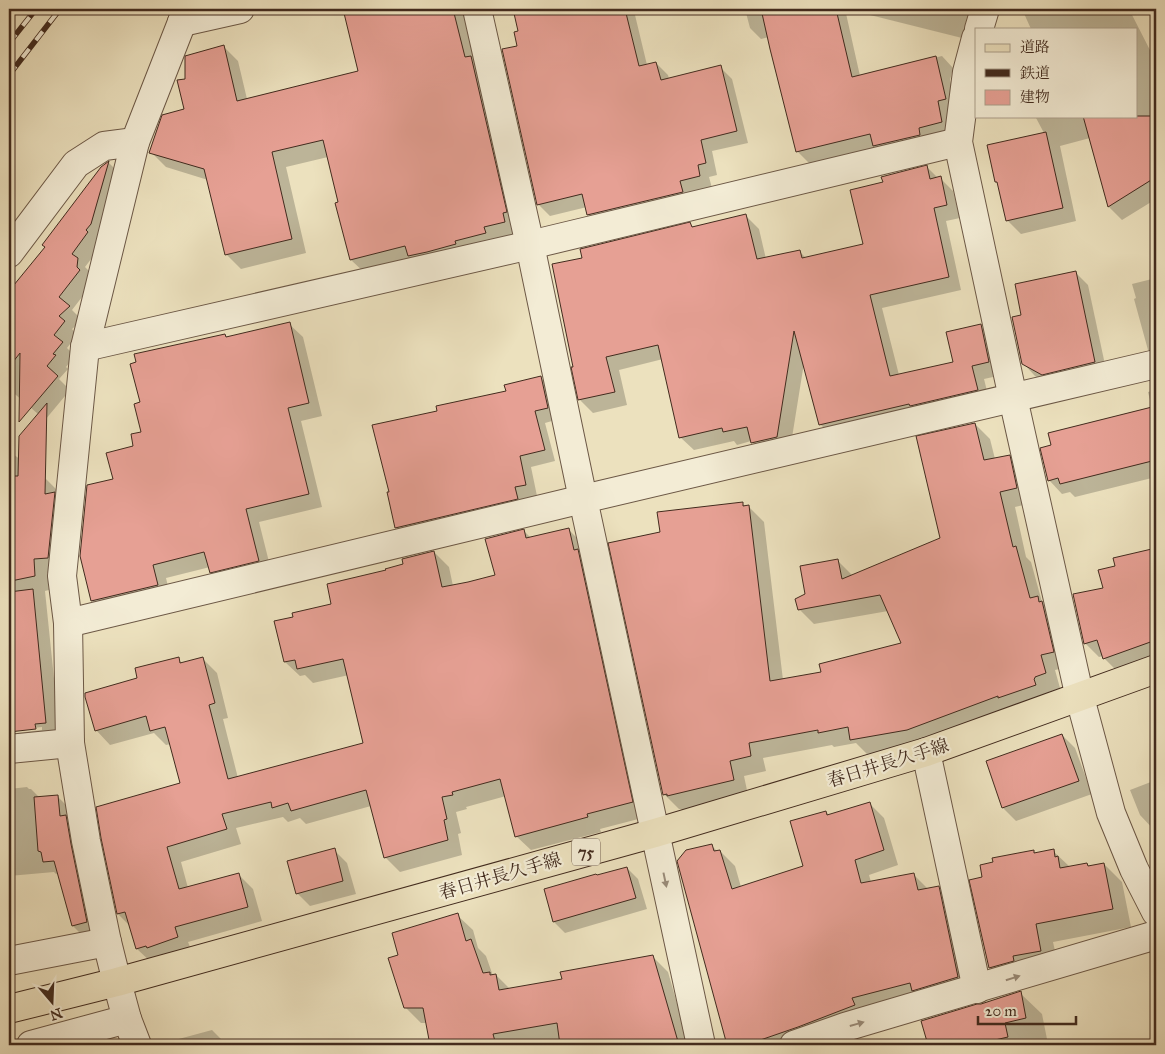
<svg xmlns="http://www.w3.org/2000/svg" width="1165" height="1054" viewBox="0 0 1165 1054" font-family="'IM FELL Great Primer','Noto Serif JP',serif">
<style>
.shadow{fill:#0003}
.building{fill:#e6a094;stroke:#422b1e}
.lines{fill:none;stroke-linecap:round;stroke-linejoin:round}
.minor-casing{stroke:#6c5846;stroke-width:30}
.tertiary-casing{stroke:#6c5846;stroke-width:30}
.primary-casing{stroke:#422b1e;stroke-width:30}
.minor{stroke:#f3ecd5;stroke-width:28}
.tertiary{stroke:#f3ecd5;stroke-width:28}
.primary{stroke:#ece1be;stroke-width:28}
.rail-casing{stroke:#422b1e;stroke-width:5.5}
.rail{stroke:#f3ecd5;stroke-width:4;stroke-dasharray:11;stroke-linecap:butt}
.oneway{fill:#9a8c7a}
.labels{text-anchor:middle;stroke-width:4.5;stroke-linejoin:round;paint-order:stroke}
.shield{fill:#f3ecd5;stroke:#776555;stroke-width:1}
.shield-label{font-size:16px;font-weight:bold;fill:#422b1e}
.street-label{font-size:18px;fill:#422b1e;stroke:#f3ecd5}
</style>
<rect width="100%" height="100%" fill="#ece1be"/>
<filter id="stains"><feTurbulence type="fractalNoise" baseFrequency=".004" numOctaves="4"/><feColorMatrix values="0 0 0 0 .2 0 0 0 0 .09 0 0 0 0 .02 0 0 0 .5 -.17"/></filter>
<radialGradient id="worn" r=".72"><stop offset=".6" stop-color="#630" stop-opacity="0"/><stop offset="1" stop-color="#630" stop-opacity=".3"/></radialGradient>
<g class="shadow">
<polygon points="345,9 464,9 519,236 366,274 351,260 328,157 286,167 306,253 241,269 226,254 208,180 166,167 151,152 185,110 186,80 223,46 238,61 247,99 360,72"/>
<polygon points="525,9 660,9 635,15 647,65 656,63 668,75 669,79 720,67 732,79 748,143 712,151 717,175 709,177 712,188 600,226 588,215 587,207 550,216 538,204 519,47 519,32 515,11"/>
<polygon points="745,9 845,9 860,76 942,56 953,68 950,80 957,111 953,134 886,158 876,147 810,164 798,152 769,37 761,39 750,28"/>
<polygon points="846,9 969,9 962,38"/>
<polygon points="1022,9 1129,9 1153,56 1156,46 1156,91 1152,93 1156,101 1156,199 1122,220 1109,207 1090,138 1060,146 1076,221 1021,234 1007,220 999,185 996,182 1044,133 1035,116 1136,116 1136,29 1031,29"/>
<polygon points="109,163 121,175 101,246 85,267 90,272 92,284 72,310 82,320 72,329 77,335 67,348 75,356 66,367 68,369 59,379 70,390 45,420 9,389 9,293 46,247 102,167"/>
<polygon points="927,167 938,178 940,178 953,191 960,218 946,221 961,290 882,308 899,375 955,363 981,326 994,339 1002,375 984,379 990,403 833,437 820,424 804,363 790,450 765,455 751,441 737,445 734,441 694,450 680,437 663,359 619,370 627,405 593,413 580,400 573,368 575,368 584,259 690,224 694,228 746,216 759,229 766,259 800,252 807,259 864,245 884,183"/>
<polygon points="1076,273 1088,285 1107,374 1055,387 1035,376 1023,363 1022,316"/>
<polygon points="1156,278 1156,358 1148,350 1134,299 1136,298 1132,284"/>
<polygon points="289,324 303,337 322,416 301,421 322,507 259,522 272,574 224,586 211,572 210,567 166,578 171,599 106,614 92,601 82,555 111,528 135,447 143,433 142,403 224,335 228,338"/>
<polygon points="541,378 553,389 559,419 545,423 555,461 531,467 537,496 526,498 528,510 408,539 396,528 439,412 507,392"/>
<polygon points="1156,390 1156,477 1075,497 1070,492 1062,494 1049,480 1152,408 1148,392"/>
<polygon points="975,424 990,439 995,459 1009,456 1024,471 1032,503 1015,507 1026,557 1031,562 1042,602 1052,612 1068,667 1055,670 1060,688 1049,692 1050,693 923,744 867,754 856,743 834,747 832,745 763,758 766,771 744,776 748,795 683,811 681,809 679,809 664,794 662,533 742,503 746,507 749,507 764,522 783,680 822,673 902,644 888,611 814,624 799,609 807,595 837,560 853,576 942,539"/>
<polygon points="9,451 45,478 60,493 62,572 47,573 49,590 45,591 60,737 9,745 9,734 42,730 42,727 9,731"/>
<polygon points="568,529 583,544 646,817 600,829 601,832 531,850 516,836 506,796 466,807 467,809 456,812 461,833 458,834 462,855 400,872 385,857 371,806 306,824 300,818 288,822 283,817 236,828 241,844 181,862 188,888 238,874 253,889 262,921 188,942 192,952 152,963 137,949 130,926 118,914 103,838 181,784 171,744 166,745 154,733 110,745 96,730 138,679 178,659 183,664 202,658 217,673 228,718 223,719 238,778 365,744 349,675 313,683 305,675 300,676 285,662 295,618 333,605 387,571 434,552 449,567 453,586 497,576 524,531 531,538"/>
<polygon points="1156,549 1156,658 1118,672 1104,658 1103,656 1099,657 1085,643 1104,589 1117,567 1115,559"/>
<polygon points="1062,735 1075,748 1092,794 1016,821 1003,808 987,761"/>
<polygon points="1156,780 1156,832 1140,815 1130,790"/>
<polygon points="27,787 29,789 31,789 40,798 58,797 70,809 98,934 85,938 73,926 59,873 56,874 54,872 9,876 9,789"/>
<polygon points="869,803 884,818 898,865 869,875 871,882 913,874 929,890 938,887 953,902 972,992 802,1045 728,1045 679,861 711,845 718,852 720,851 735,866 741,887 804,867 826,812 829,815"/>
<polygon points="334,850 347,863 356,894 310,906 297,893"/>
<polygon points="1033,851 1036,854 1053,851 1070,867 1087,864 1089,867 1104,864 1122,882 1131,927 1053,942 1059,969 1008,986 990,968 984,878"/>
<polygon points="627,868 638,879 647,909 565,933 554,922"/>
<polygon points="457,915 473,930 478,948 486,956 493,976 496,975 510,989 563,980 652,956 668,972 689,1045 439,1045 427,1023 421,1023 406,1008 400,956"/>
<polygon points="1020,993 1042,1014 1047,1039 1025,1044 1026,1045 908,1045 928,1039"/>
<polygon points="212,1030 225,1043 225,1045 218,1045 218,1044 215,1044 215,1045 176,1045 175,1040"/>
</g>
<g class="building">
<polygon points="343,9 453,9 465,57 471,56 507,212 503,213 505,222 484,227 486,233 455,241 456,244 427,252 408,256 405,246 350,260 335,203 338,202 323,140 272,152 292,239 225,255 204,169 149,153 162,115 184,109 177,80 185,79 185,56 224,45 237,101 358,71"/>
<polygon points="513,9 625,9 639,66 656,62 661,80 721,65 737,131 701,140 706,163 698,165 700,176 680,181 683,192 587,215 582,194 537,205 502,49 517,46 514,32 518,31"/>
<polygon points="761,9 836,9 852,77 936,56 946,99 938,101 942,122 919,128 920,135 873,146 870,134 796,152 770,49"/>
<polygon points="1083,116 1156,116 1156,177 1108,207"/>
<polygon points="1046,132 1063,208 1006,221 997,182 995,182 987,145"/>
<polygon points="109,161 91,224 86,230 88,232 72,254 78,258 77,267 80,270 59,297 70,306 59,316 65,321 54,335 63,342 53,354 56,355 47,366 58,376 19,422 20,353 9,367 9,291 45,247 42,245 101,167"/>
<polygon points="927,165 930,179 941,176 947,205 934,208 949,277 870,295 890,376 953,362 946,332 981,324 989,362 972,366 978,390 910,406 909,404 819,425 794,331 777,437 751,443 747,427 723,432 722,428 679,438 658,345 606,357 615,392 578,400 571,367 573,367 552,264 582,258 580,249 690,222 692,227 746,214 757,259 800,250 802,258 863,244 850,190 883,182 881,177"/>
<polygon points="1076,271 1095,362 1042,375 1022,364 1012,317 1021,315 1015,284"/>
<polygon points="290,322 309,403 288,408 309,494 246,509 259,561 210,573 204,552 153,565 158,585 91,601 80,556 87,485 113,479 106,453 133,446 131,434 141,432 134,404 140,402 130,364 136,362 134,354 225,334 226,337"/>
<polygon points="541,376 548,408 535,411 545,450 520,456 526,485 515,487 518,499 395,528 387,492 389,492 372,425 437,411 436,406 506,391 504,385"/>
<polygon points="47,403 45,494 55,492 48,558 34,559 35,576 11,581 9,561 9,476 18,476 19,436"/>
<polygon points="1156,406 1156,460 1060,484 1058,478 1048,481 1040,448 1051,445 1048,433"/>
<polygon points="975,423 984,460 1010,455 1017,488 1000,492 1013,547 1016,546 1030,598 1038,596 1039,602 1042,601 1054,652 1041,655 1046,673 1035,677 1035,678 1034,679 1036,685 998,698 998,696 907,730 850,740 848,727 818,733 818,730 749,743 751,756 730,761 734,780 667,796 667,794 663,795 608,543 660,532 657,512 743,502 743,506 749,505 770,681 821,672 819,664 901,643 880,595 798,610 795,599 805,594 800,566 838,559 842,579 940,538 916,436"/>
<polygon points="569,528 574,550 578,549 633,802 587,814 588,817 515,837 500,779 452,792 453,795 442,797 447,819 444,820 448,840 384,858 366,790 291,811 288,803 272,808 271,802 222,814 227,829 167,847 179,889 239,873 248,907 175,927 178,937 147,948 146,946 136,949 125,912 117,914 101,838 96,807 180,783 165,727 150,731 146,716 95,731 85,697 85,693 137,678 135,668 179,657 180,663 203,657 215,703 209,705 228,779 363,743 343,659 297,669 295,660 284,662 274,621 293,617 292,613 331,604 327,584 386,570 385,569 403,564 402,559 434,551 442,587 468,582 495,575 485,539 524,529 526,538"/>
<polygon points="1156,548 1156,640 1103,659 1097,640 1084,644 1073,594 1103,588 1098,570 1115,566 1113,558"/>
<polygon points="33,589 46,723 35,724 36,729 9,732 9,592"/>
<polygon points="1062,734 1079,781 1002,808 986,761"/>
<polygon points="58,795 60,816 66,815 71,844 87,922 72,926 54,861 43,862 41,852 38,851 34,797"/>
<polygon points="870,802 884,850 855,860 861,883 914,873 918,890 939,886 958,977 912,991 910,983 852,998 855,1005 798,1027 746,1045 727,1045 677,861 686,850 712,844 714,851 720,850 732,889 803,866 790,821 826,811 827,815"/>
<polygon points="335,848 343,881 296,894 287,861"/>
<polygon points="1054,849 1055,857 1058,856 1060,868 1087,863 1088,866 1104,863 1113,909 1036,924 1041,951 1013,956 1014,961 989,968 969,880 982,877 980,865 993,862 992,858 1034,850 1034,853"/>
<polygon points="627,867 636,898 553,922 544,889 596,874 597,875"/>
<polygon points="458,913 466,941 471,939 483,973 490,972 490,975 496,974 499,990 562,979 560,972 653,955 679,1045 560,1045 557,1023 493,1034 496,1045 430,1045 423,1008 404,1008 388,958 398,955 392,933"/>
<polygon points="1021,991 1026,1018 1005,1023 1008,1037 973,1045 928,1045 921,1021 977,1004 981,1004"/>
</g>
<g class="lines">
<g class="minor-casing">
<g id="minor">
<polyline points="477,9 530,245 583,499 701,1045"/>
<polyline points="182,22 240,9"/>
<polyline points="9,253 76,164 104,146 135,142"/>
<polyline points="85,347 530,245 958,142"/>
<polyline points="68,623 583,499 1156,364"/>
<polyline points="9,749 70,743"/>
<polyline points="926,752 977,989"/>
<polyline points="9,961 107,942"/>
<polyline points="31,1045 127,1019"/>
<polyline points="137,1045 127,1019 117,982 107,942 86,841 70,743 68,623 62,576 85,347 135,142 182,22 189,9"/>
<polyline points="794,1045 845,1027 1156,935"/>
</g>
</g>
<g class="tertiary-casing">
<g id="tertiary">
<polyline points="979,29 985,9"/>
<polyline points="976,38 967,72 958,142 1013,398 1080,698 1111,813 1134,869 1156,912"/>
</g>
</g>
<g class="primary-casing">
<polyline id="primary" points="9,1009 117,982 655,833 926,752 1156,669"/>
</g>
<use href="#minor" class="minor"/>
<use href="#tertiary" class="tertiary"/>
<use href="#primary" class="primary"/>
<g class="rail-casing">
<g id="rail">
<polyline points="9,43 36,9"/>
<polyline points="9,75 60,9"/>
</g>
</g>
<use href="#rail" class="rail"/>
</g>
<defs><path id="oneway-solid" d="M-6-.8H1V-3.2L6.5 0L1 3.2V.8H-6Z" transform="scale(1.25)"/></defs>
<g class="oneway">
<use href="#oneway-solid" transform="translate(665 880) rotate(78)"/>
<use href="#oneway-solid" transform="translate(1013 978) rotate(-17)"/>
<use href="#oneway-solid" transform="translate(857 1024) rotate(-16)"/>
</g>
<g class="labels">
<rect class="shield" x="572" y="838.5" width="28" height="27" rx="4"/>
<g class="shield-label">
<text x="586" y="858">75</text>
</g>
<g class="street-label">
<text transform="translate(888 763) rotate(-17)" y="6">春日井長久手線</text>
<text transform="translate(500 876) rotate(-16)" y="6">春日井長久手線</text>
</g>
</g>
<rect width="1165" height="1054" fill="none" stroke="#ece1be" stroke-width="30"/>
<rect x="10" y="10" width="1145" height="1034" fill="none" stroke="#422b1e" stroke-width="2.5"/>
<rect x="15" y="15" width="1135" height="1024" fill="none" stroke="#422b1e"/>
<rect x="975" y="28" width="162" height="90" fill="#f3ecd5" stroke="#ac9f8c"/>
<rect x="985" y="44" width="25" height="8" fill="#ece1be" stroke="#ac9f8c"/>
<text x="1020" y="52" font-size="15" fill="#422b1e">道路</text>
<rect x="985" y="69" width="25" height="8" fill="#422b1e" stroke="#ac9f8c"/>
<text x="1020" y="78" font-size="15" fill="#422b1e">鉄道</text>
<rect x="985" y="90" width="25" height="15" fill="#e6a094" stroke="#ac9f8c"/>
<text x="1020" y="102" font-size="15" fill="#422b1e">建物</text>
<g transform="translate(52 1002) rotate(161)" stroke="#f3ecd5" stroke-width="4" paint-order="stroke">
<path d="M0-4L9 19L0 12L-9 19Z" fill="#422b1e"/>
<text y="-8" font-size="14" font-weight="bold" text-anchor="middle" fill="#422b1e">N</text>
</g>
<path d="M978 1016v8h98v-8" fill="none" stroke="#422b1e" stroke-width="2.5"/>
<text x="985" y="1016" font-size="15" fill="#422b1e" stroke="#f3ecd5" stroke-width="4" paint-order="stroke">20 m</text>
<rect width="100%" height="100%" filter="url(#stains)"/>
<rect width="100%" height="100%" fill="url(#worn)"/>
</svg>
